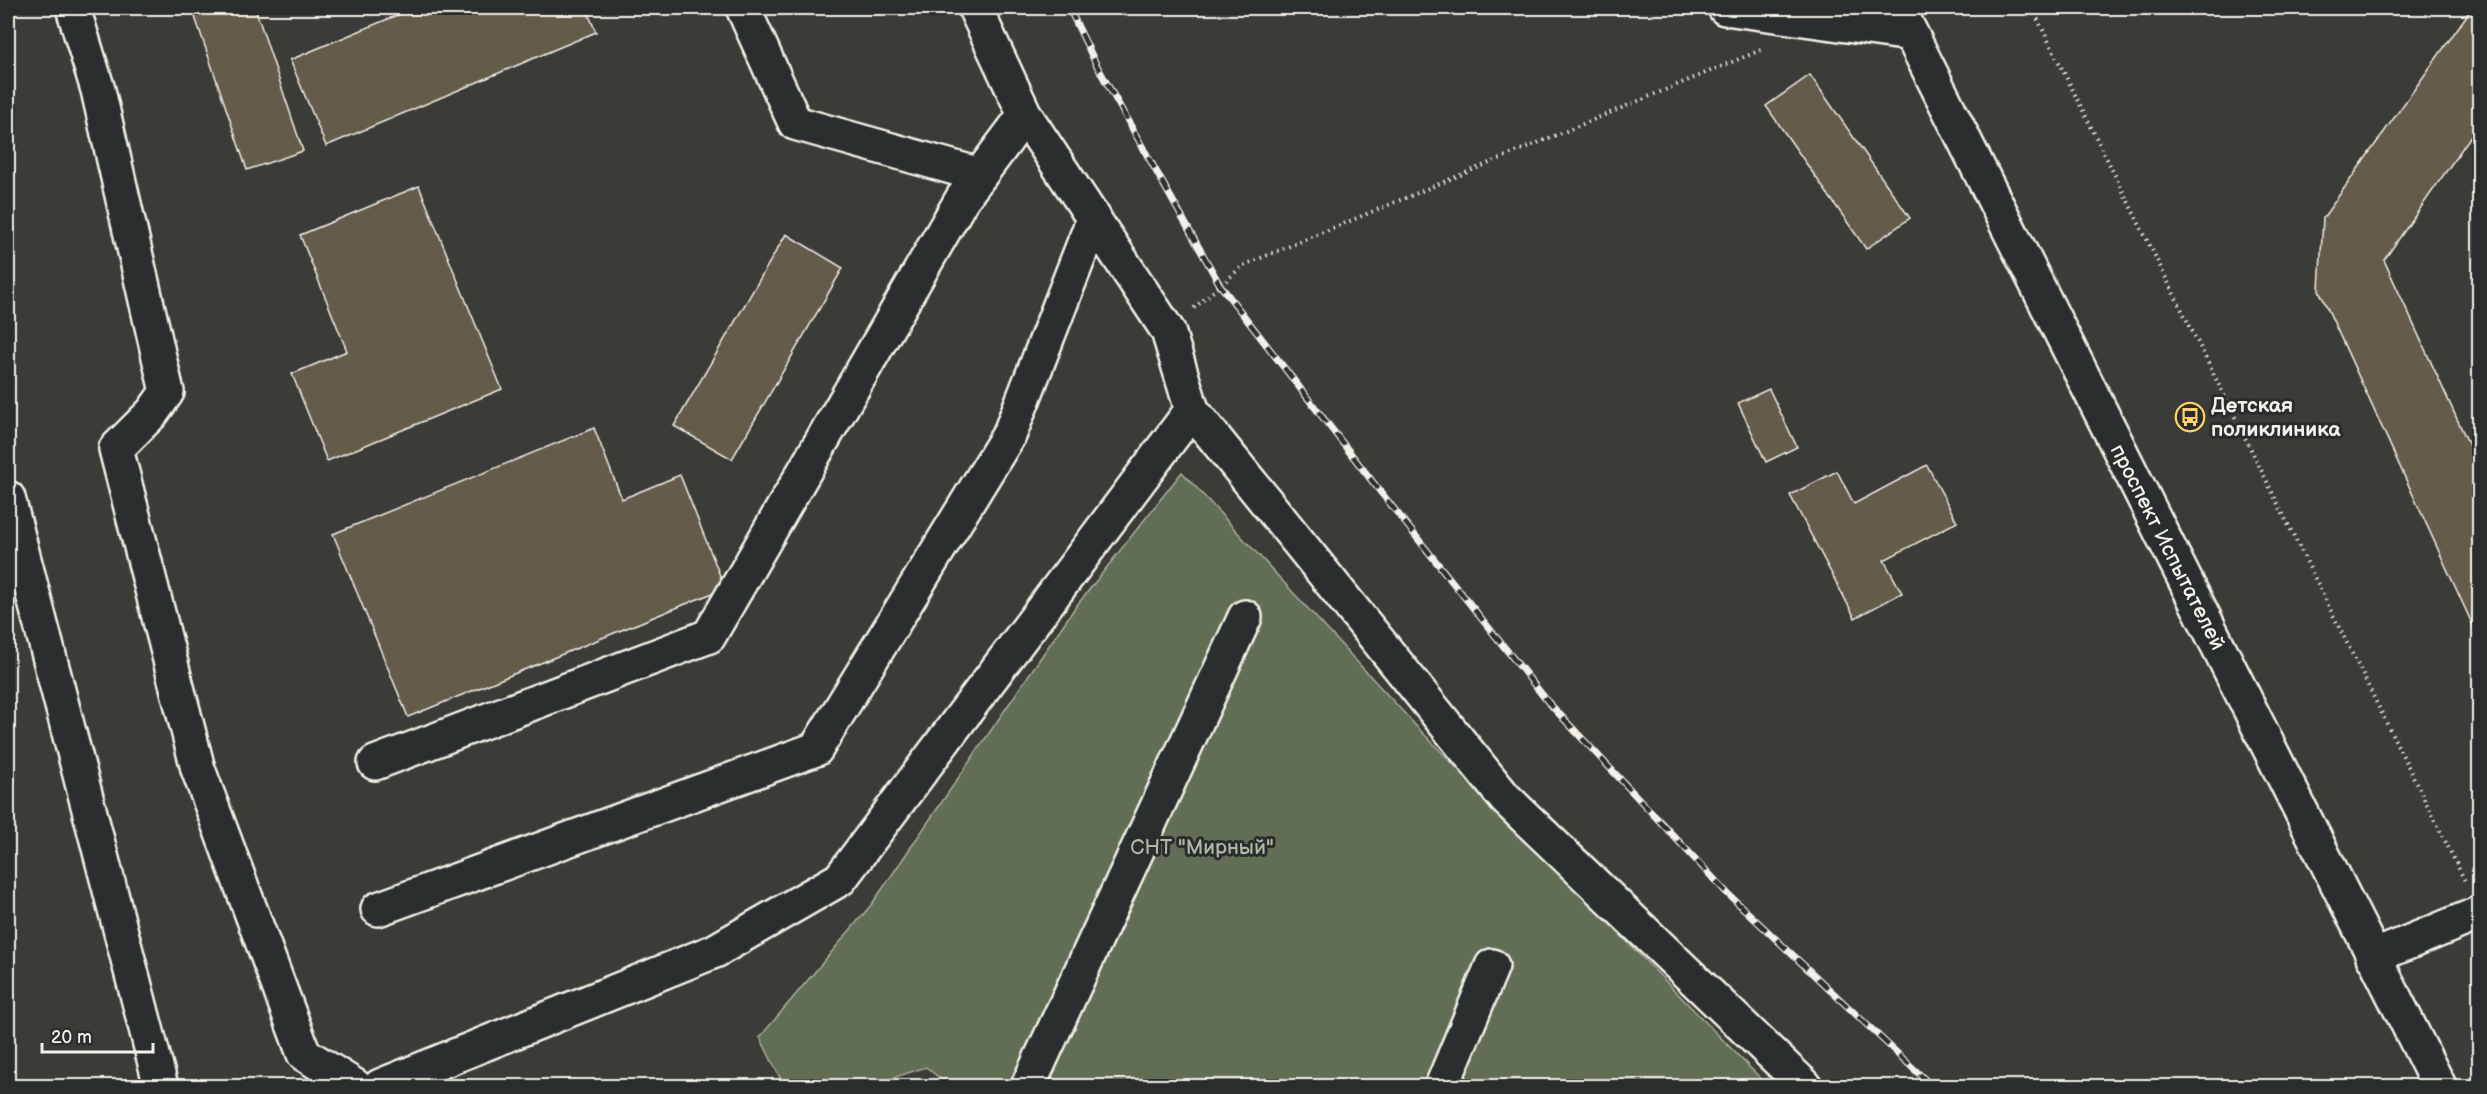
<svg xmlns="http://www.w3.org/2000/svg" width="2487" height="1094" viewBox="0 0 2487 1094" font-family="'Balsamiq Sans',sans-serif">
<style>
.green{fill:#626d54;stroke:#abaf9e;stroke-width:1.5}
.building{fill:#645b4c;stroke:#f4f1e8;stroke-width:1.5}
.lines{fill:none;stroke-linecap:round;stroke-linejoin:round}
.minor-casing{stroke:#f4f1e8;stroke-width:38}
.major-casing{stroke:#f4f1e8;stroke-width:38}
.path{stroke:#f4f1e8;stroke-width:4;stroke-dasharray:1.5 4.5;stroke-linecap:butt}
.minor{stroke:#2a2d2e;stroke-width:33}
.major{stroke:#2a2d2e;stroke-width:33}
.rail-casing{stroke:#f4f1e8;stroke-width:7}
.rail{stroke:#2a2d2e;stroke-width:4.5;stroke-dasharray:14;stroke-linecap:butt}
.labels{text-anchor:middle;stroke-width:6;stroke-linejoin:round;paint-order:stroke}
.poi-label{font-size:21px;font-weight:bold;fill:#f4f1e8;stroke:#2a2d2e;text-anchor:start}
.street-label{font-size:21px;fill:#f4f1e8;stroke:#2a2d2e}
.park-label{font-size:21px;fill:#b2b6a5;stroke:#2a2d2e}
</style>
<rect width="100%" height="100%" fill="#3b3b37"/>
<filter id="ink" filterUnits="userSpaceOnUse"><feTurbulence type="fractalNoise" baseFrequency=".0167" numOctaves="2"/><feDisplacementMap in="SourceGraphic" scale="12" xChannelSelector="R" yChannelSelector="G"/><feConvolveMatrix kernelMatrix="1 2 1 2 8 2 1 2 1" color-interpolation-filters="sRGB"/></filter>
<g filter="url(#ink)">
<polygon class="green" points="1182,472 1418,728 1768,1086 949,1086 926,1067 868,1086 784,1086 760,1037 872,904 1074,609"/>
<g class="building">
<polygon points="192,8 255,8 303,151 247,170"/>
<polygon points="414,8 586,8 596,32 326,146 290,60"/>
<polygon points="2472,8 2480,8 2480,123 2384,260 2480,469 2480,641 2319,290 2323,218"/>
<polygon points="1810,75 1910,218 1866,249 1766,106"/>
<polygon points="419,186 502,389 327,461 292,374 347,351 300,235"/>
<polygon points="786,234 843,268 732,459 674,426"/>
<polygon points="1769,389 1797,447 1766,462 1738,403"/>
<polygon points="594,428 622,499 680,475 725,588 408,717 333,534"/>
<polygon points="1927,465 1957,522 1884,560 1902,593 1855,618 1790,495 1837,471 1854,504"/>
</g>
<g class="lines">
<g class="minor-casing">
<g id="minor">
<polyline points="73,8 98,90 167,392 152,413 116,449 198,769 304,1054 355,1086"/>
<polyline points="743,8 795,123 980,175"/>
<polyline points="975,8 1025,115 1168,331 1192,410 1505,798 1805,1086"/>
<polyline points="1725,8 1911,34"/>
<polyline points="8,498 161,1086"/>
<polyline points="375,763 709,636 962,199 1025,115"/>
<polyline points="378,909 816,749 1010,433 1094,218"/>
<polyline points="2373,957 2480,913"/>
<polyline points="380,1086 715,951 840,879 1192,410"/>
<polyline points="1028,1086 1245,617"/>
<polyline points="1442,1086 1492,966"/>
</g>
</g>
<g class="major-casing">
<polyline id="major" points="1898,8 2439,1086"/>
</g>
<g class="path">
<polyline points="2032,8 2466,883"/>
<polyline points="1194,308 1244,265 1761,50"/>
</g>
<use href="#minor" class="minor"/>
<use href="#major" class="major"/>
<g class="rail-casing">
<polyline id="rail" points="1069,8 1096,64 1220,285 1379,490 1548,702 1728,894 1932,1086"/>
</g>
<use href="#rail" class="rail"/>
</g>
</g>
<defs>
<g id="bus-ring" transform="scale(1.5)"><circle r="9.5" fill="#2a2d2e" stroke="#ffd166" stroke-width="1.5"/><path d="M-5-6H5V4H4V6H2V4H-2V6H-4V4H-5ZM-3.5-4V0h7V-4ZM-3.5 1.2v1.5H-2V1.2ZM2 1.2v1.5H3.5V1.2Z" fill="#ffd166"/></g>
</defs>
<g fill-rule="evenodd">
<use href="#bus-ring" x="2190" y="417"/>
</g>
<g class="labels">
<g class="poi-label">
<text x="2211" y="412">Детская<tspan x="2211" dy="24">поликлиника</tspan></text>
</g>
<g class="street-label">
<text transform="translate(2168 547) rotate(63)" y="7">проспект Испытателей</text>
</g>
<g class="park-label">
<text x="1202" y="854">СНТ "Мирный"</text>
</g>
</g>
<rect width="2487" height="1094" fill="none" stroke="#2a2d2e" stroke-width="30"/>
<rect x="15" y="15" width="2457" height="1064" fill="none" stroke="#f4f1e8" stroke-width="2" filter="url(#ink)"/>
<path d="M42 1043v9h111v-9" fill="none" stroke="#f4f1e8" stroke-width="3"/>
<text x="51" y="1043" font-size="18" fill="#f4f1e8" stroke="#2a2d2e" stroke-width="4.5" paint-order="stroke">20 m</text>
</svg>
